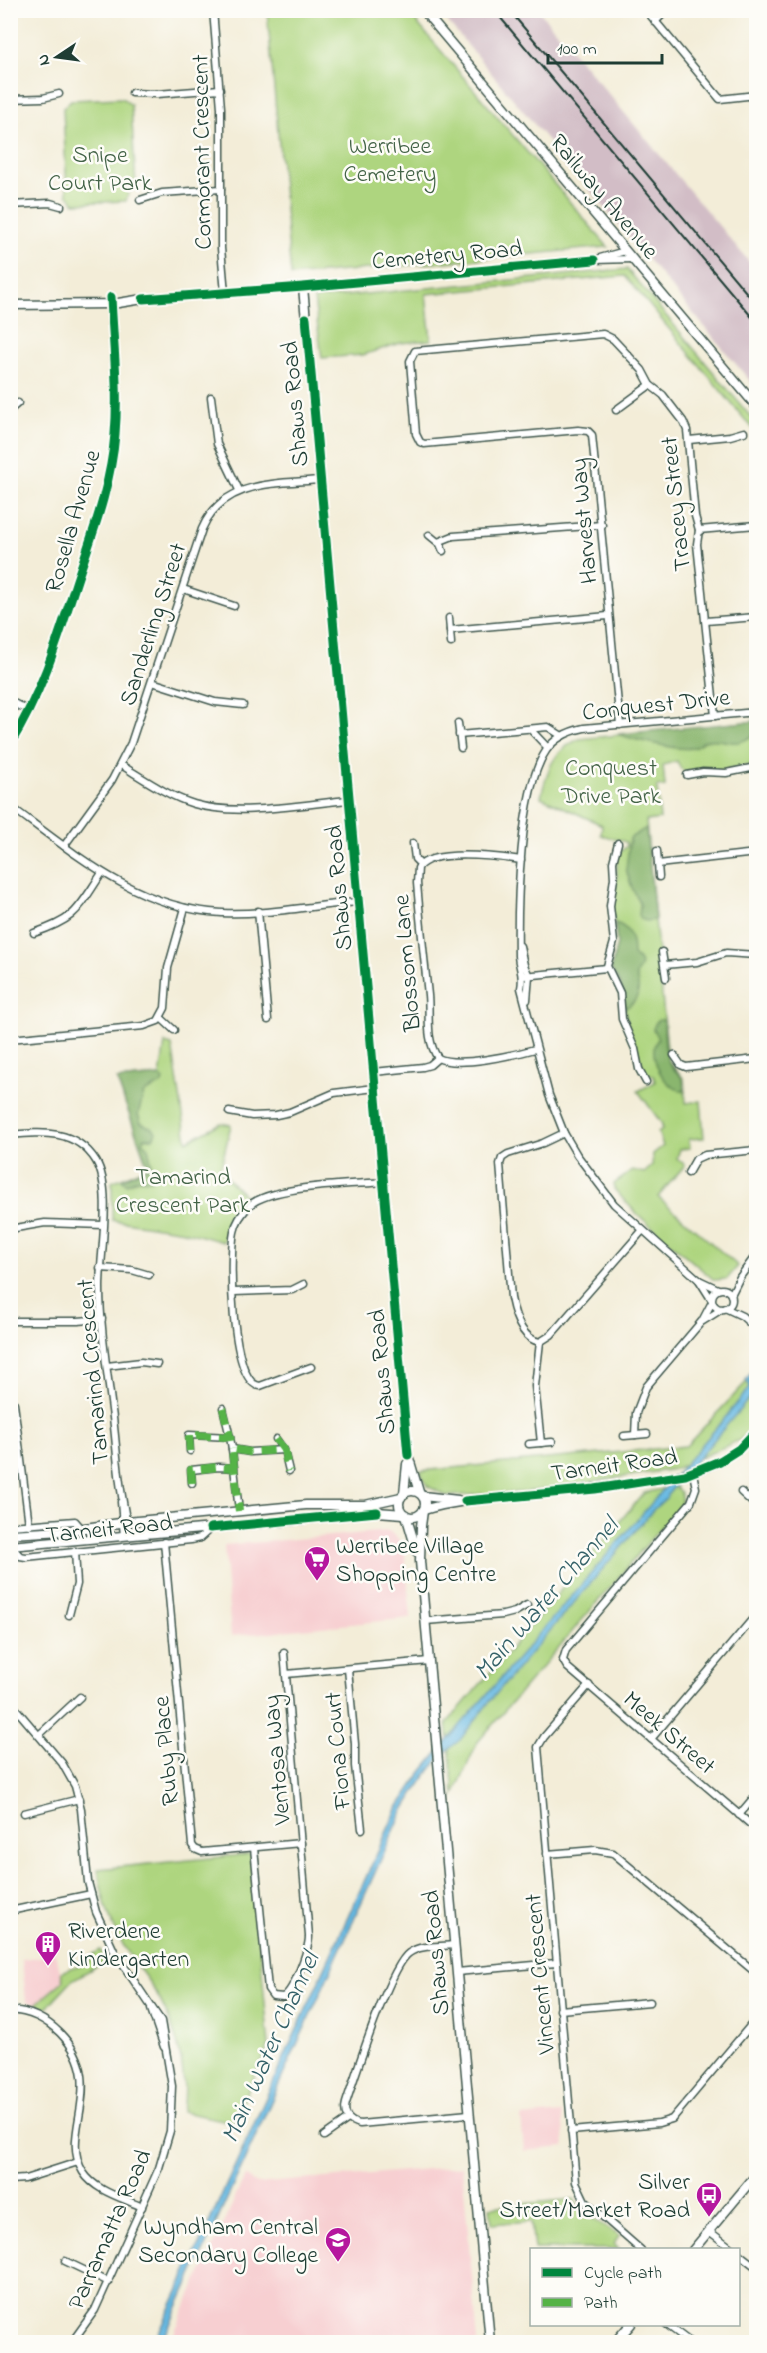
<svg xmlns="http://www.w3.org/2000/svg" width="767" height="2353" viewBox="0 0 767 2353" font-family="'Indie Flower',sans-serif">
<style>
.built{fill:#f7cfd1}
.industrial{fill:#d2bdc6}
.green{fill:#aed57f;stroke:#66895a;stroke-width:1.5}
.forest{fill:#8ab66e;stroke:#547a51;stroke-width:1.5}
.water{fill:#68b9e3;stroke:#447b8c;stroke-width:1.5}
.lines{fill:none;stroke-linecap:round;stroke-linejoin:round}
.street-casing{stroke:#3f574d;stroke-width:9}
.secondary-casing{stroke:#3f574d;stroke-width:11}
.street{stroke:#fff;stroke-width:6}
.secondary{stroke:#fff;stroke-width:8}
.rail{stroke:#1f3d34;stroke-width:2}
.quiet{stroke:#55b346;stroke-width:8;stroke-dasharray:15 8;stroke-linecap:butt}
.cycleway-casing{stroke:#fdfcf7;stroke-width:13}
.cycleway{stroke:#00873e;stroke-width:9}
.labels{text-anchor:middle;stroke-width:5;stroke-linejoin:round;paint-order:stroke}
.park-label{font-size:24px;fill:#436347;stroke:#fdfcf7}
.street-label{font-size:24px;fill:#1f3d34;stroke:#fdfcf7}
.poi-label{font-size:24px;fill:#1f3d34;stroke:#fdfcf7;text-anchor:start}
.water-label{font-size:26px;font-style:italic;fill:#356269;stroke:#fdfcf7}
</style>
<rect width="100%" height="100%" fill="#fdfcf7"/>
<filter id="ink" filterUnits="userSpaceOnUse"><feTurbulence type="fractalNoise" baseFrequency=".0167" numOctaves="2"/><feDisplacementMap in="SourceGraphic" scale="12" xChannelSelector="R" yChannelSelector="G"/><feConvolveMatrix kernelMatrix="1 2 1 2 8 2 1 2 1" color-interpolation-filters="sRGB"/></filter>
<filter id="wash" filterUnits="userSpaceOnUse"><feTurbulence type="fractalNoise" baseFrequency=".008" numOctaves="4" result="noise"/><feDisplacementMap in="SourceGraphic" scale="24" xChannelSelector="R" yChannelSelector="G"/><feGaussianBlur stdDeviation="1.35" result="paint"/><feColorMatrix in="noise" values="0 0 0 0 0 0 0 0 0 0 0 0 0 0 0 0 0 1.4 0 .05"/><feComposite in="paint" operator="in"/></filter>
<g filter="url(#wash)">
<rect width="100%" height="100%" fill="#f3edd8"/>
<g class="built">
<polygon points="389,1531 404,1544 411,1618 231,1636 224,1545"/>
<polygon points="55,1953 63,1981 36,2004 26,2001 22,1959 40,1957"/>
<polygon points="562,2113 565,2147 524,2151 521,2117"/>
<polygon points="462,2166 478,2342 170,2342 245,2176 256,2184"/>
</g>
<polygon class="industrial" points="439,11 539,11 756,270 756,388"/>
<g class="green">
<polygon points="267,11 407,11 608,247 291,276"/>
<polygon points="122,98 131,105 136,187 129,192 126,201 75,203 67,194 63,108 71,100"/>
<polygon points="627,269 756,423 756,433 625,276 426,294 431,340 400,343 363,355 322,358 314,299"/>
<path d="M 756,721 L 756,764 C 738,766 704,776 686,772 C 680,770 679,766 677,761 L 663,765 L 665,786 L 657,787 L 660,819 L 646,821 L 668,1060 L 684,1079 L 686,1103 L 701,1101 L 704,1138 L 689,1139 L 690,1148 L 680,1149 L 677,1158 L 685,1165 L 658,1197 L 738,1266 L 727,1279 L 714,1280 L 637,1214 L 614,1189 L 614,1184 L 633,1170 L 644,1173 L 652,1166 L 653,1154 L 663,1146 L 658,1132 L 662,1129 L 662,1124 L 638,1091 L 655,1082 L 654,1076 L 645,1073 L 627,1023 L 621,986 L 611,969 L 617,944 L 612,906 L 617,879 L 617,860 L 619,853 L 627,846 L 626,842 L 601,835 L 602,825 L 541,797 C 547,771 552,751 579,739 Z"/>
<polygon points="165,1043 172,1045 187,1141 221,1123 231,1125 220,1171 246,1197 231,1214 223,1242 184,1231 112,1220 112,1182 148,1167 117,1080 160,1076"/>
<polygon points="756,1372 756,1422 740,1440 675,1469 525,1492 447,1496 427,1486 420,1471 686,1446"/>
<polygon points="675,1486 681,1493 681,1504 477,1743 454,1795 447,1723 644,1493"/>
<path d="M 251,1854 L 269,2046 L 233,2122 L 182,2112 C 189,2069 174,2020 151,1985 C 140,1969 128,1955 120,1939 C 108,1917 101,1893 98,1869 Z"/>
<polygon points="100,1950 106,1961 72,1980 46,2008 36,2004 63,1981 61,1972 90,1961 89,1957"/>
<polygon points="574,2199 585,2213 619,2236 614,2244 619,2249 534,2249 531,2221 492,2224 490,2207"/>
</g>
<g class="forest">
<path d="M 756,721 L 756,733 C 734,750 730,738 708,740 C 701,741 698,747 691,748 C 679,751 631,739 618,734 Z"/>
<path d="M 646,828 L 655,920 C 649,921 643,922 639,917 L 640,904 L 632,888 L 626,869 L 630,838 Z"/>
<path d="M 615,923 C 631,927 633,941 633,955 L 640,961 L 641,965 L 636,975 C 640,989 640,1001 625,1008 L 621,986 L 611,969 L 617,944 Z"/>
<path d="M 659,1020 L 664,1020 C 665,1032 663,1051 669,1062 C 675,1076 683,1070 685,1090 C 665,1093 645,1053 658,1039 L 653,1029 L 656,1022 Z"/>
<polygon points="160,1076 163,1079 162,1084 144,1093 138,1114 141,1123 153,1128 156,1132 153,1138 145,1138 142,1142 148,1147 154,1176 151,1180 137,1179 127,1184 122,1179 148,1167 117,1080"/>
</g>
<path class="water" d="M 756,1366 L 756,1372 L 750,1381 L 754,1386 L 755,1392 L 668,1494 L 667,1497 L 654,1509 L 490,1701 L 460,1740 C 435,1758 418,1787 402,1813 L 162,2342 L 155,2342 L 397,1809 L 422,1772 L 457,1729 L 724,1419 L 750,1387 L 746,1380 Z"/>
</g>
<g filter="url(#ink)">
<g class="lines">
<g class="street-casing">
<g id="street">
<polyline points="213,10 221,108 221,248 225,293"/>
<polyline points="646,10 720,99 756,95"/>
<polyline points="655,22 667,10"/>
<polyline points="132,93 157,94 220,89"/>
<polyline points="10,99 43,98 59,94"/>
<polyline points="140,200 162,193 221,189"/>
<polyline points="10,205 50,203 61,206"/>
<polyline points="600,258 625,251"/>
<polyline points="303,287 594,260 633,259"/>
<polyline points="211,397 217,444 239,490"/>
<polyline points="10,410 18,403"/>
<polyline points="616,410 650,385"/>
<polyline points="689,440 730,436 744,432"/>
<polyline points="699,530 756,525"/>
<polyline points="429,535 440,544 443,551"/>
<polyline points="438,542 453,536 602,525"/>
<polyline points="183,589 234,606"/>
<polyline points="449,618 451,643"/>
<polyline points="706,621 756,617"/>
<polyline points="450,630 608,616"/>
<polyline points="152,682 215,702 243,705"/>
<polyline points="10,701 30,712"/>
<polyline points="458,723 461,748"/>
<polyline points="620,725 592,435 588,431 578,430 424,444 420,442 416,434 410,361 415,351 603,334 613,339 642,370 650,385 663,395 683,421 687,430 695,516 699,530 697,544 715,716"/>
<polyline points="530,729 548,748"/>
<polyline points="459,735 548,727 562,736"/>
<path d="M 121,765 C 144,779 168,796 194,804 C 238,817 303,804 349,800"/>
<polyline points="687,775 703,772 726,773 756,767"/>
<path d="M 10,806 C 75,854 138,909 222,913 C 267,915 314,905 359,902"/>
<polyline points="413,843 415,859 420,864"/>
<polyline points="618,843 613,862 614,878 610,906 614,942 607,966 620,993 622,1019 635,1049 639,1069 646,1082"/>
<path d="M 64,846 L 112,780 L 131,743 L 202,529 C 223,480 275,484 320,480"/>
<polyline points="657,851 659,877"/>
<path d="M 521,860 C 499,857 430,848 418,868 L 417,883 C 420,920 424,958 428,995 C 430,1015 425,1040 438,1058 C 457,1068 514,1055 535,1049"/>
<polyline points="658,864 756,853"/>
<polyline points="258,911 268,1020"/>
<path d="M 34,933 C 78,918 77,910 102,873"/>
<polyline points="520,946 524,965 529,976 527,1000"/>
<polyline points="662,952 666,978"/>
<polyline points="665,965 697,962 726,953 756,955"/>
<polyline points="523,976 607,968"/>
<polyline points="161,1018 174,1030"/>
<polyline points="10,1039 144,1026 158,1021 165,1008 168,968 185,908"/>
<polyline points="674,1055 681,1065 686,1067 756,1059"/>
<polyline points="374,1072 423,1067 430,1065 438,1058"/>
<polyline points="229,1112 252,1116 276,1115 290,1112 334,1093 375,1088"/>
<path d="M 564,1133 L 543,1143 L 508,1154 L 502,1158 L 500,1164 L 511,1298 C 514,1313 521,1339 540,1342 L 551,1335 L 642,1231"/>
<path d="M 10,1135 C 43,1132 76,1129 96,1161 C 113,1189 100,1253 100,1287 C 100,1328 107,1369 112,1410 C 116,1438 117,1467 122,1496 C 124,1509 127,1522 128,1536"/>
<polyline points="688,1173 696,1159 705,1155 756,1150"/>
<polyline points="10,1229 45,1223 103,1225"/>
<polyline points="100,1268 132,1270 149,1275"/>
<polyline points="699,1280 718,1289"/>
<circle cx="722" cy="1299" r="10"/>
<polyline points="234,1292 292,1290 304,1284"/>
<polyline points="731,1295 740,1277 756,1255"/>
<path d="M 711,1299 L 699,1280 L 614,1204 L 577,1155 L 564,1133 L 549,1095 L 521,988 C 524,974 519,969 518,956 C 517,908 519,791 546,751 C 554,738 570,731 584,728 L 756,712"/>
<polyline points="725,1308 742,1316 756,1329"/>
<polyline points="10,1321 78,1321 102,1319"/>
<polyline points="703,1321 722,1309"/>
<polyline points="540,1342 535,1386 541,1443"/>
<polyline points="107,1366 141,1362 157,1364"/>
<path d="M 311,1367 L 260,1386 C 230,1384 229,1255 234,1232 C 236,1222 243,1212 250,1205 C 273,1185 352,1185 384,1182"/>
<polyline points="14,1403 29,1525"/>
<polyline points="223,1408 230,1437"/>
<polyline points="635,1435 636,1413 646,1387 702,1321 712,1302"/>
<polyline points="624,1436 647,1434"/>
<polyline points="276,1439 284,1450"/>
<polyline points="529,1444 552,1442"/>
<polyline points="190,1451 189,1435 230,1437 232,1449"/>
<polyline points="234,1468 232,1449 250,1452 284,1450 289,1471"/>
<polyline points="693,1473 696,1488 691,1502 566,1650 563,1660 567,1667 756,1829"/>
<polyline points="192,1483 191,1470 219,1467 234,1468 239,1511"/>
<polyline points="741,1492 756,1506"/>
<polyline points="121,1502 124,1536"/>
<polyline points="10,1526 75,1521 82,1529"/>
<polyline points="164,1542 192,1845 195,1849 202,1852 301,1843"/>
<polyline points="11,1546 20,1556 26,1557 191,1540 200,1538 210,1529"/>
<polyline points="69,1615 77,1584 75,1551"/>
<polyline points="425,1621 503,1615 515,1612 527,1605"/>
<polyline points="348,1669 355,1744 355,1766 362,1829"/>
<polyline points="286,1674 429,1661"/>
<polyline points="589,1685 544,1737 538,1747 576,2182 585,2201 641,2250"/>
<polyline points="10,1702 62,1763 75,1786 81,1809 88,1882 96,1912 115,1953 161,2021 172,2086 170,2131 159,2168 95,2310 72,2342"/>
<polyline points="39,1735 80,1697"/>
<polyline points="651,1739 756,1615"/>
<polyline points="24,1813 79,1799"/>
<polyline points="739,1815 756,1795"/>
<path d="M 254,1848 L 268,1989 L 273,1996 L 283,1997 C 294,1991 309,1949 309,1936 L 284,1653"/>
<polyline points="547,1854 595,1850 613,1853 756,1973"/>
<polyline points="10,1911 91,1894"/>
<path d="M 454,1945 C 440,1947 421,1944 409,1953 C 390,1966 355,2076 346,2103 C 343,2114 348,2122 360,2124 L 469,2114"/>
<polyline points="457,1972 556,1963"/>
<polyline points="151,2009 164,2047"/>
<path d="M 10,2010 C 29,2011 46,2019 60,2033 C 110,2084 58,2132 83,2172 C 95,2191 123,2198 142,2207"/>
<polyline points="560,2010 650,2002"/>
<polyline points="571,2131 659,2123 672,2119 756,2019"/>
<polyline points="324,2136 348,2119"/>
<polyline points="10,2180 25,2179 78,2162"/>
<polyline points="709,2231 734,2250"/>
<polyline points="738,2253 756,2267"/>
<polyline points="65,2261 109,2282"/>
<polyline points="666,2324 690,2342"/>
</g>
</g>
<g class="secondary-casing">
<g id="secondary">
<polyline points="423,10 756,406"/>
<polyline points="10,305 112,304 143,299 303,287 408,1455 419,1492"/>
<path d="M 10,744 C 42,693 59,636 77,580 C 93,532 111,485 115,434 C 119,389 113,343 111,297"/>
<circle cx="412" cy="1504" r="13"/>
<polyline points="404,1494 407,1464"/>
<polyline points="423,1496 458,1500"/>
<path d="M 424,1510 C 455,1500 488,1499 519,1496 C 559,1493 598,1488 638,1482 C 683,1476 726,1469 756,1431"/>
<polyline points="423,1511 421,1526 420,1561 490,2342"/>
<polyline points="406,1515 417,1552"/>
<polyline points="10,1534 64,1531 127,1522 306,1505 365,1505 401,1497"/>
<polyline points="10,1546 281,1522 377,1512 404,1514"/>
<polyline points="693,2250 756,2175"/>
<polyline points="615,2342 631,2324"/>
</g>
</g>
<use href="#street" class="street"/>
<use href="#secondary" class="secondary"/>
<g class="rail">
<polyline points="494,10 756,322"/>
<polyline points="509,10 756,304"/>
</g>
<g class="quiet">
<polyline points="223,1408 230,1437"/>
<polyline points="276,1439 284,1450"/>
<polyline points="190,1451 189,1435 230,1437 232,1449"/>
<polyline points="234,1468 232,1449 250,1452 284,1450 289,1471"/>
<polyline points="192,1483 191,1470 219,1467 234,1468 239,1511"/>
</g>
<g class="cycleway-casing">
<g id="cycleway">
<polyline points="143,299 303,287 594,260"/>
<polyline points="306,318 408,1455"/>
<path d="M 10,744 C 42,693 59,636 77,580 C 93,532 111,485 115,434 C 119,389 113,343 111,297"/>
<polyline points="465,1501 595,1489 685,1475 720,1461 739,1449 756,1431"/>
<polyline points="210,1528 377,1512"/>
</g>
</g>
<use href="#cycleway" class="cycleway"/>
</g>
</g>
<defs>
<g id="supermarket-pin" transform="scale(1.35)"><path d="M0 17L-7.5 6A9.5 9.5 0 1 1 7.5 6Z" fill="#b5179e" stroke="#fdfcf7"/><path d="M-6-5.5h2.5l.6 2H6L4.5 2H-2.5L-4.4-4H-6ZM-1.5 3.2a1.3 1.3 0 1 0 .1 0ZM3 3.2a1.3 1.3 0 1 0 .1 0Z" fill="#fff"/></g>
<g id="building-pin" transform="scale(1.35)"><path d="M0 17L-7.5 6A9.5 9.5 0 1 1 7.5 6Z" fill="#b5179e" stroke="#fdfcf7"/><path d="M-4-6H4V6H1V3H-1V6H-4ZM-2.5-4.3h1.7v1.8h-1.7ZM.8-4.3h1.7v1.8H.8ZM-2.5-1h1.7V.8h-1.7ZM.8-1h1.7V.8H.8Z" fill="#fff"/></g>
<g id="bus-pin" transform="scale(1.35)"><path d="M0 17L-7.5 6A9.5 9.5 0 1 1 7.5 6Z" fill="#b5179e" stroke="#fdfcf7"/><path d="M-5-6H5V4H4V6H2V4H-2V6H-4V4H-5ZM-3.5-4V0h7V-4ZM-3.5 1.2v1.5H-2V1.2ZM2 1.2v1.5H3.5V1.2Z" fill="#fff"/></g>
<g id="school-pin" transform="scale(1.35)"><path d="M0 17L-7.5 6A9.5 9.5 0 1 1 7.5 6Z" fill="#b5179e" stroke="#fdfcf7"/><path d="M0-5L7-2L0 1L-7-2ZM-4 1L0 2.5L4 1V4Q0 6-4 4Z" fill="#fff"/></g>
</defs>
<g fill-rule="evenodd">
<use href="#supermarket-pin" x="317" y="1559"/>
<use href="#building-pin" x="48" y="1944"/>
<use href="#bus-pin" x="709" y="2195"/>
<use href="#school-pin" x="338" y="2240"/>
</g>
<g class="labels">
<g class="park-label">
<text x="390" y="153">Werribee<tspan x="390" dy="28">Cemetery</tspan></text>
<text x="100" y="162">Snipe<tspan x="100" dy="28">Court Park</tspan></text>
<text x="611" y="775">Conquest<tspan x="611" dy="28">Drive Park</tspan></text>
<text x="183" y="1184">Tamarind<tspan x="183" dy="28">Crescent Park</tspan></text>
</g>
<g class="street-label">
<text transform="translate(201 152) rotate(-91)" y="8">Cormorant Crescent</text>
<text transform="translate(605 196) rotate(50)" y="8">Railway Avenue</text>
<text transform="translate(447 254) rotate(-5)" y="8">Cemetery Road</text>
<text transform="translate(294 404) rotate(-95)" y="8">Shaws Road</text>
<text transform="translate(675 504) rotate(-96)" y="8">Tracey Street</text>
<text transform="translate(72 521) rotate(-74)" y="8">Rosella Avenue</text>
<text transform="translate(583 521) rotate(-95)" y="8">Harvest Way</text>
<text transform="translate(152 624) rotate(-72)" y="8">Sanderling Street</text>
<text transform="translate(656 704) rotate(-6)" y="8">Conquest Drive</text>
<text transform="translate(338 888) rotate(-95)" y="8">Shaws Road</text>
<text transform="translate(406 963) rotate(-95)" y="8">Blossom Lane</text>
<text transform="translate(92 1372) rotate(-95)" y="8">Tamarind Crescent</text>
<text transform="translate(381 1372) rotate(-95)" y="8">Shaws Road</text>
<text transform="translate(614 1464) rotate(-8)" y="8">Tarneit Road</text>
<text transform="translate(109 1528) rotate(-6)" y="8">Tarneit Road</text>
<text transform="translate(670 1732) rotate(41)" y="8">Meek Street</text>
<text transform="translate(165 1751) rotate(-95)" y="8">Ruby Place</text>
<text transform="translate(337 1751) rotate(-95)" y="8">Fiona Court</text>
<text transform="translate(276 1760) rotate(-95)" y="8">Ventosa Way</text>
<text transform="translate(435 1953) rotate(-95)" y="8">Shaws Road</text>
<text transform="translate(539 1974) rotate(-95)" y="8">Vincent Crescent</text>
<text transform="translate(109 2229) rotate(-66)" y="8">Parramatta Road</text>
</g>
<g class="poi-label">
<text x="336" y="1553">Werribee Village<tspan x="336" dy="28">Shopping Centre</tspan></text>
<text x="68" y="1938">Riverdene<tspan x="68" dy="28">Kindergarten</tspan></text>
<text x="690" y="2189" text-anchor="end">Silver<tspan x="690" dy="28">Street/Market Road</tspan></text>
<text x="318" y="2234" text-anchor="end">Wyndham Central<tspan x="318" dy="28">Secondary College</tspan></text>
</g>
<g class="water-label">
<text transform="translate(545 1598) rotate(-49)" y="9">Main Water Channel</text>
<text transform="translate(269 2047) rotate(-66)" y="9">Main Water Channel</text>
</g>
</g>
<rect width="767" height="2353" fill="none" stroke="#fdfcf7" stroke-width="36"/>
<rect x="530" y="2248" width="210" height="78" fill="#fdfcf7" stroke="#a4b0a9" stroke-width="1.5"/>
<rect x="542" y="2268" width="30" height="9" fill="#00873e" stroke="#a4b0a9" stroke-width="1.5"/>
<text x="584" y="2278" font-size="18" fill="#1f3d34">Cycle path</text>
<rect x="542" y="2298" width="30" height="9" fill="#55b346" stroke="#a4b0a9" stroke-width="1.5"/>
<text x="584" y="2308" font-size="18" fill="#1f3d34">Path</text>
<g transform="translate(57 57) rotate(257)" stroke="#fdfcf7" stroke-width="4.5" paint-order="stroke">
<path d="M0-4.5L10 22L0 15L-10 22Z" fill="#1f3d34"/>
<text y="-9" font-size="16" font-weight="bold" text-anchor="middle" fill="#1f3d34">N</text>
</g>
<path d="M548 54v9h114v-9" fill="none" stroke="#1f3d34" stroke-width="3"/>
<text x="557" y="54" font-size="18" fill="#1f3d34" stroke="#fdfcf7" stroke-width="4.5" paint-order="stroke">100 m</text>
</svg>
